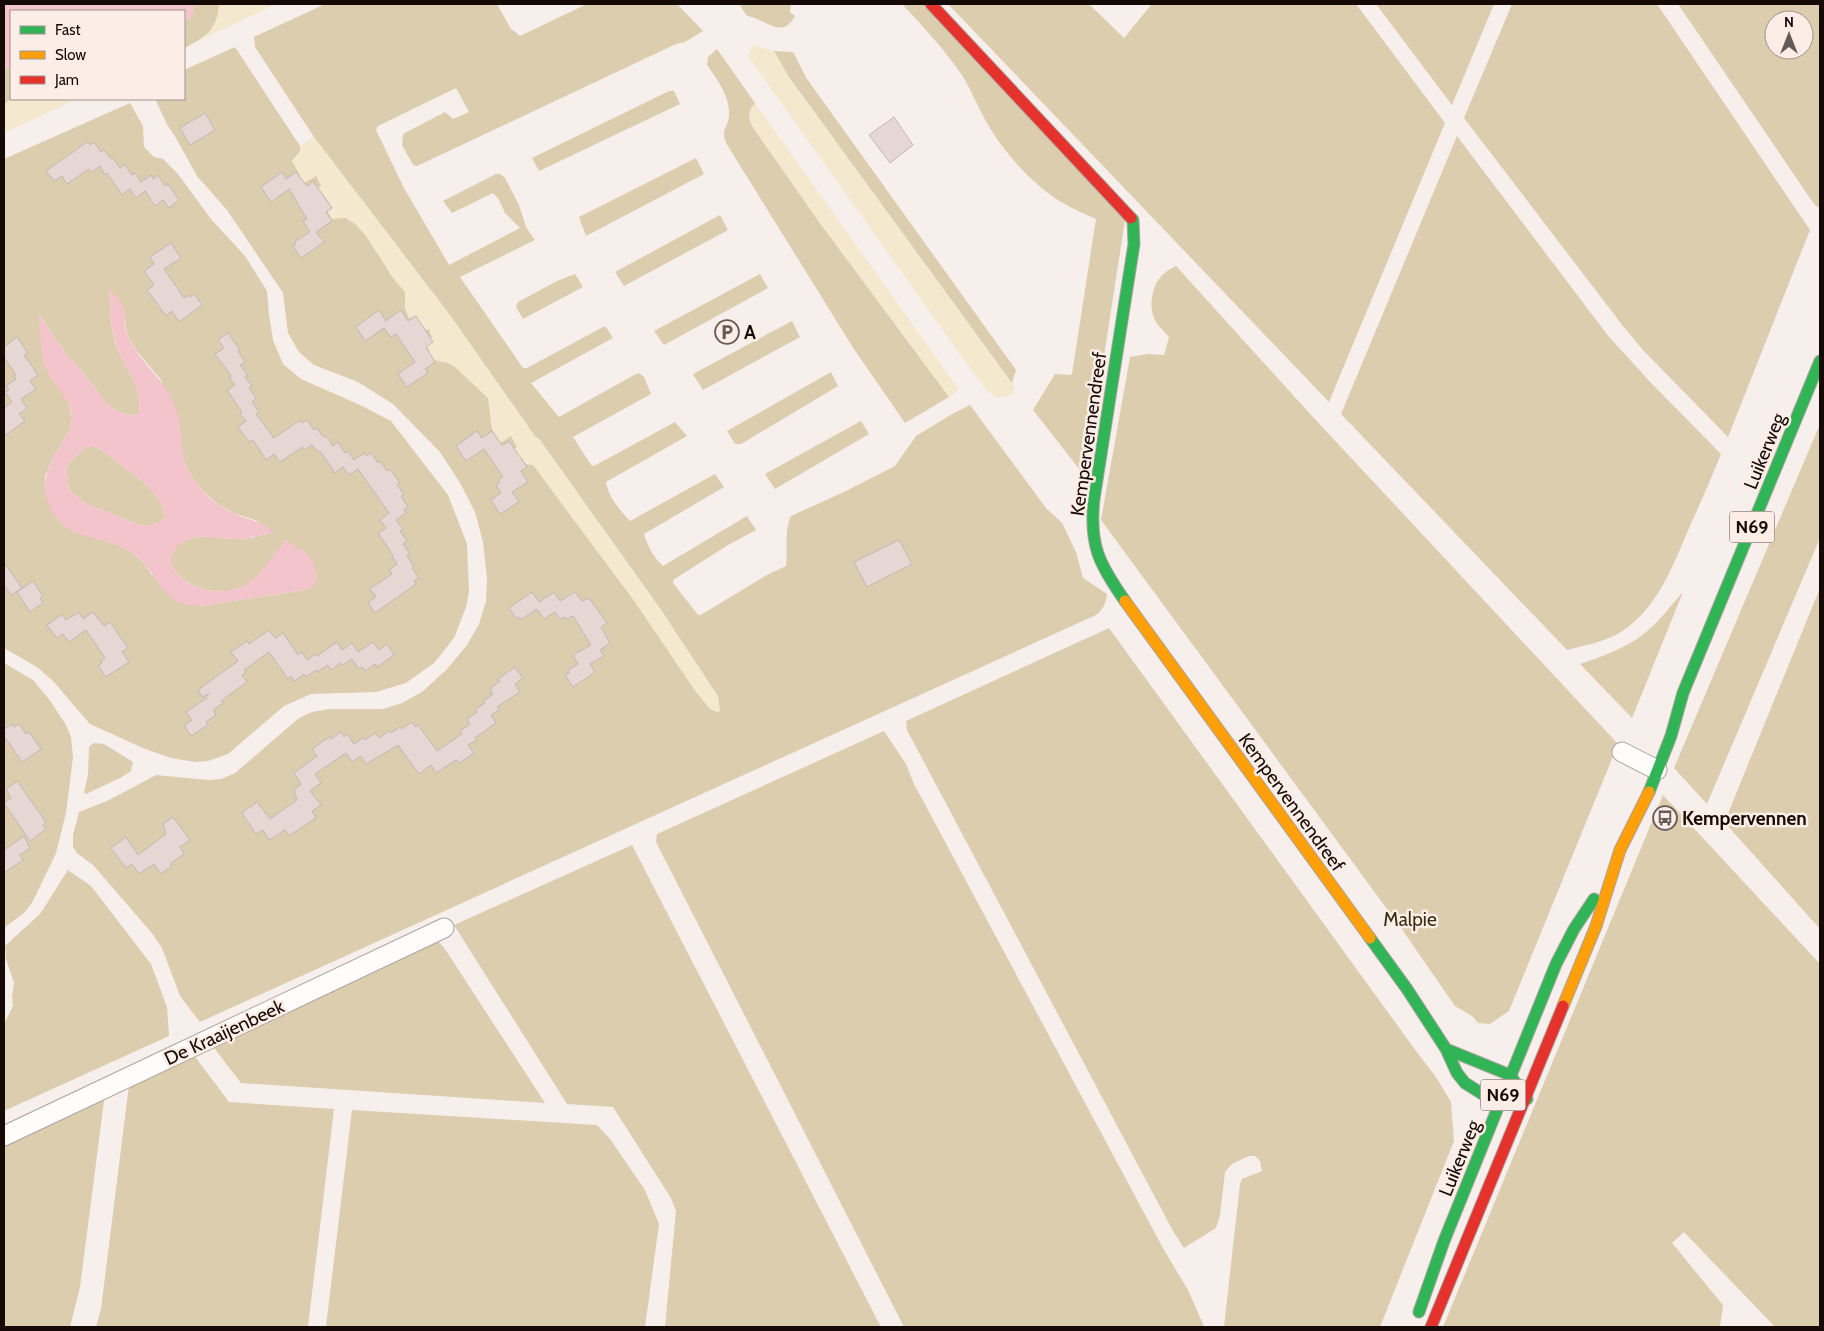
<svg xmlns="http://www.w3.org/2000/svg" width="1824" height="1331" viewBox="0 0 1824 1331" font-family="Cabin,sans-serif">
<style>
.green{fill:#f4e9ce}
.forest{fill:#dbcdad;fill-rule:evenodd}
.water{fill:#f4c4cc;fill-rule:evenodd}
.building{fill:#e6d7d4;stroke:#c2b8b6}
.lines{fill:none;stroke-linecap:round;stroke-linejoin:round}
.street-casing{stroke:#aca39e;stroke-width:21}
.fast-casing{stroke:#aca39e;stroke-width:13}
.slow-casing{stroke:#aca39e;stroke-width:13}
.jam-casing{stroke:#aca39e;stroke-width:13}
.street{stroke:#fefdfc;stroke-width:19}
.fast{stroke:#30b455;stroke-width:11}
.slow{stroke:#ff9f0a;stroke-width:11}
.jam{stroke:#e5322d;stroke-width:11}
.labels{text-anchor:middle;stroke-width:5;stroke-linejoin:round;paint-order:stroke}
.shield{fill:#fceee7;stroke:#5a4e49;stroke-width:1}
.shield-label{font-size:18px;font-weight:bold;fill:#150a05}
.poi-label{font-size:19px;font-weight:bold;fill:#150a05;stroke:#fceee7;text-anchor:start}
.street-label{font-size:19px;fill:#150a05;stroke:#fceee7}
.park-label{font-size:19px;fill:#352d12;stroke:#fceee7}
</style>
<rect width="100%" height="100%" fill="#f7efec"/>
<g class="green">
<path d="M 219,4 L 276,4 L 198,41 C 212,28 218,23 219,4 Z"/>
<polygon points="753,45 774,51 789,77 1012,383 1015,389 1012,395 998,398 988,392 964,360 748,56"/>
<polygon points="11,98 11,99 77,99 4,133 4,105"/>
<path d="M 755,103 L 959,390 L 949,397 L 819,222 L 754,129 C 748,119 747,112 755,103 Z"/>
<path d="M 314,137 L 450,315 L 516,409 L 535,435 L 539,439 L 706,675 L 718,696 L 720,711 L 717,712 L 710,709 L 696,692 L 635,602 L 533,465 L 517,459 L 511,450 L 517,447 L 511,437 L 500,443 L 492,429 L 488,398 L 455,367 L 448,363 L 433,360 L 425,341 L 428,329 L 420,332 C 407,316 405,313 405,292 L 393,278 L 386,267 L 333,219 L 325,207 L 330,204 L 325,195 L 321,198 L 316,189 L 316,177 L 304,183 L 292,161 L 300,151 L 300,146 Z"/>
</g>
<g class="forest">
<path d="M 196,4 L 219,4 C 218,29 205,38 184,48 L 184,22 L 190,18 Z"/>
<path d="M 325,4 L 497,4 L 511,29 L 520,36 L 587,4 L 677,4 L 703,31 L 685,42 L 676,44 L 417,166 L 413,165 L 402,145 L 403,134 L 445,112 L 453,119 L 469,112 L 456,88 L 378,126 L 376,130 L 404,188 L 449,265 L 520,228 L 505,213 L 498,198 L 493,193 L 452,213 L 443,201 L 496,174 L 500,174 L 505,178 L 519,205 L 526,227 L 535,240 L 460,277 L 523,368 L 527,368 L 603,327 L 606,327 L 613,338 L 531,383 L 559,417 L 634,375 L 639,373 L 644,377 L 651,394 L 573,437 L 591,465 L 594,466 L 675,422 L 687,436 L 606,482 C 608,497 620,510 630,521 L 715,474 L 724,487 L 644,534 C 647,545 654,558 663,566 L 747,516 L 756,530 L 728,545 L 673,580 L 673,583 L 698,615 L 700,615 L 709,610 L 767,575 L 786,566 C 788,549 784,531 791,516 L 846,491 L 895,466 L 916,436 L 954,413 L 970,405 L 1046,508 L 1062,523 L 1076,552 L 1083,578 L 1107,594 C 1106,603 1103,610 1096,615 L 200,1022 L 180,996 L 162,948 L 151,932 L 93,865 L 77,853 L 73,847 L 73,835 L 79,812 L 109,800 L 156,775 L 208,780 L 221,779 L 235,773 L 299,718 L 312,712 L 329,709 L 383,709 L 402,703 L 422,692 L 447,669 L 467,645 L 479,624 L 486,601 L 487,578 L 483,542 L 475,512 L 460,483 L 440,452 L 393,404 L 358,382 L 314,365 L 299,352 L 288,333 L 283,293 L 227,210 L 197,176 L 176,138 L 168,126 L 155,99 L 184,99 L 184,70 L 235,47 L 300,146 L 300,151 L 292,161 L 304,183 L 316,176 L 321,186 L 316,189 L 321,197 L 324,195 L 330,204 L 325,207 L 332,219 L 346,218 L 355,224 L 366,236 L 393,278 L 405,292 L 405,308 L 409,318 L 415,316 L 420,332 L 429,329 L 432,338 L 425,341 L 433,360 L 448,363 L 455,367 L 488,398 L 492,429 L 500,443 L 511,436 L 517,447 L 512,450 L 517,459 L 521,457 L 526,464 L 533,465 L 635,602 L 696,692 L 710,709 L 717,712 L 720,711 L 718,696 L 661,610 L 540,440 L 535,436 L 516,409 L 450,315 L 314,137 L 255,47 L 254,37 Z"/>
<path d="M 739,4 L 791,4 L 790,12 L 795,16 C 782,41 765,18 747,16 Z"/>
<path d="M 902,4 L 926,4 L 1125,220 L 1086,472 L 1080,470 L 1033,410 L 1055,374 L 1070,375 L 1072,374 L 1096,219 C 1084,214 1072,208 1061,202 C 1034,185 1006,155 990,128 C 978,109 972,89 959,71 C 942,47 922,25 902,4 Z"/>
<polygon points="948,4 1089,4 1124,38 1152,4 1356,4 1445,123 1329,402"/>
<polygon points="1376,4 1494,4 1452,105"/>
<polygon points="1512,4 1657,4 1810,230 1728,437 1643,350 1623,326 1464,118"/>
<path d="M 1678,4 L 1820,4 L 1820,204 L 1819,208 L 1814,204 ZM 1774,20 L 1804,20 L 1804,50 L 1774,50 Z"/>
<path d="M 717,49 L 755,103 C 747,112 748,119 754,129 L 819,222 L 949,397 L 905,423 L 852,346 L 726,143 C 720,128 730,126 729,112 C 729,95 716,78 707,65 L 708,57 Z"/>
<polygon points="774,51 793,52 807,79 1016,370 1012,383 789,77"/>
<polygon points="11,67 11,98 4,105 5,68"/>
<polygon points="669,91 674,91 680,104 539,171 532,158"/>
<path d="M 130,103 L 143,126 L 144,147 L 154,157 L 163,159 L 178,174 L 211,219 L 245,256 L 267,291 L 269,315 L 273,340 L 283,364 L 301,379 L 360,405 L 391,421 L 448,495 L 467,544 L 469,592 L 466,607 L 455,636 L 444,651 L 434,663 L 406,683 L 376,692 L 311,694 L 284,706 L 228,754 L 208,761 L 195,762 L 171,758 L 145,749 L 90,724 L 53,681 L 37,667 L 4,648 L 4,159 ZM 109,290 L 123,308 L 127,335 L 136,350 L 161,380 L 181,444 L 184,461 L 190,475 L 204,492 L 219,505 L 233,513 L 255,520 L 273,532 C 263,535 250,539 240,539 C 223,540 202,533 186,540 C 140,562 209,613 252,581 C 262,574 277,551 286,540 L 296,547 L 310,588 L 305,590 L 200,606 L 152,575 L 144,563 L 134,554 L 121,546 L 73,531 L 45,490 L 45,477 L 51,462 L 71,428 L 72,417 L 69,404 L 42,333 L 39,314 L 65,353 L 81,370 L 106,403 L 117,411 L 125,414 L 137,415 L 139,413 C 142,382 128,374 117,348 C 110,330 111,309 109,290 Z"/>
<path d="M 1457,136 L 1609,337 L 1654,386 L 1721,454 C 1711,479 1700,504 1689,528 C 1673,566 1657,609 1621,632 C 1605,642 1585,645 1567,650 L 1341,414 Z"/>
<polygon points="696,158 704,174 586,236 579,217"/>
<polygon points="720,215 728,230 624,286 615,272"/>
<path d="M 1176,266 L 1312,416 L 1618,744 L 1509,1011 L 1490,1024 L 1478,1023 L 1472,1016 L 1455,1006 L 1401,928 L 1101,520 L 1130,357 L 1148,354 L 1164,355 L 1169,337 C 1165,332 1160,328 1156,322 C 1147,307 1152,282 1166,272 C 1169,269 1173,268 1176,266 Z"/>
<polygon points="575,274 583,287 523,319 516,307 518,302 557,281"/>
<polygon points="760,274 768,288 664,345 654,331"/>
<polygon points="792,321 800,337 703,390 693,374"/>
<polygon points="831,372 838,386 741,444 735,444 727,431"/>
<polygon points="861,421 869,434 775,489 765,474"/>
<polygon points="1820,424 1820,538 1707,804 1674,768"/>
<polygon points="86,447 94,447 101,450 146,484 161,502 165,518 153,525 140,525 84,503 69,489 66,470 68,463"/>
<polygon points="1820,588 1820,929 1726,824 1729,811"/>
<path d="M 1683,592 L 1632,718 L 1580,664 C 1603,656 1627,648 1646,632 C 1660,621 1671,605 1683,592 Z"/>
<polygon points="1109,628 1416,1051 1436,1077 1451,1102 1454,1141 1380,1327 1224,1327 1240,1184 1242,1179 1262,1171 1260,1161 1255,1156 1249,1156 1232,1164 1225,1172 1220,1215 1216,1228 1184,1248 1173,1231 907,730 906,721"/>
<polygon points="4,663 33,680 49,699 66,725 71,737 73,757 66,813 56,853 33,901 25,912 4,928"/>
<polygon points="884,731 906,764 914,784 1164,1250 1188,1290 1203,1324 1203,1327 904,1327 656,842 657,834"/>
<polygon points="94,743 104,744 133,762 131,771 120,778 86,794 84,792 88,775 89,747"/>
<polygon points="1663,795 1820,964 1820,1327 1775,1327 1684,1232 1672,1243 1723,1305 1720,1327 1443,1327"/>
<polygon points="632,845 881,1327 665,1327 676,1211 671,1198 613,1107 567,1104 454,925"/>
<polygon points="68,870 91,886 151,964 167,1007 169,1036 4,1111 4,1024 13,1006 12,996 14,983 6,959 5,946 40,914"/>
<polygon points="433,935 445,949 545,1103 241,1083 211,1044"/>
<polygon points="187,1046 229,1102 334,1109 308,1327 96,1327 101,1309 130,1077"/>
<polygon points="102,1093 104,1101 80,1287 70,1327 4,1327 4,1131"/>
<polygon points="352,1110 597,1125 610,1139 645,1190 659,1224 645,1327 326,1327"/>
</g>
<g class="water">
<polygon points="4,4 196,4 190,18 184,22 184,11 11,11 11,67 4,68"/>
<path d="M 109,289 C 114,294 120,300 123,307 C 126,316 123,327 128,337 C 142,366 170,382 178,416 C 183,436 179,458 191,475 C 201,491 216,506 233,513 C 248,520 259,520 274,532 C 263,535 251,538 240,539 C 223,540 202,533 187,540 C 140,562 208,613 251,581 C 261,575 277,550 286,540 L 306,553 L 313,560 L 317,579 L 315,583 L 310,588 L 305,590 L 200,606 C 161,605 161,578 138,557 C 115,537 74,540 57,519 C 36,490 46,469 62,443 C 67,435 72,428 72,418 C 72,398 53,387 46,369 C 40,356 41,329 38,313 L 65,353 L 81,370 L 106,403 L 117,411 L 125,414 L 137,415 L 139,413 C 142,381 127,374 117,347 C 110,329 111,308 109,289 ZM 86,447 L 94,447 L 101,450 L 146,484 L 161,502 L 165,518 L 153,525 L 140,525 L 84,503 L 69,489 L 66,470 L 68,463 Z"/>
</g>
<g class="building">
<polygon points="205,113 215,130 190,145 180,128"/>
<polygon points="894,117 913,145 890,163 869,135"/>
<polygon points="87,142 90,145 94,142 101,152 104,150 111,159 113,158 120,168 125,165 132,175 135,173 141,182 151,175 153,179 158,175 165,186 168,184 179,200 169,208 163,200 155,206 145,191 136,198 130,189 122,195 107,173 105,175 100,166 92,172 89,169 67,184 62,176 54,181 46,171"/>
<polygon points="282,172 286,179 296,172 307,186 313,181 332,208 326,212 332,221 316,232 324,242 301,258 293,246 296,244 294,242 310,232 303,221 307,219 289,189 271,202 261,187"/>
<polygon points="171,243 181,258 164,269 184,298 189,295 190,297 194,294 202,305 179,322 172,311 166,316 147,290 154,285 144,271 154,264 150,257"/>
<polygon points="379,310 386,321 401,310 408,321 416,316 433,342 426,347 435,362 425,369 428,373 407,387 398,374 415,362 396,334 391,337 384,328 365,341 356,327"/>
<polygon points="228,333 240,350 238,351 245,362 240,365 248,375 245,377 252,386 249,388 256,398 252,402 259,412 256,414 274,438 300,420 302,423 307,420 314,430 317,428 323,437 326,436 333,446 338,442 345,453 348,451 354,460 364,453 366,456 371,453 378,463 380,461 387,471 390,469 400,483 397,485 404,494 401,496 408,507 404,510 406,513 396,520 403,529 400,531 407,541 403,544 410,554 407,556 414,566 412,568 419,578 414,581 416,584 375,613 368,602 376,597 370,589 392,574 389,570 397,564 392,556 393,555 378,533 386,528 380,520 389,513 358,469 349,475 343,467 335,473 320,451 318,452 312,445 304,450 302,447 280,462 274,454 266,460 253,440 249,442 238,427 246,421 240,414 242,412 227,390 235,385 229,377 231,376 215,354 224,348 218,340"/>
<polygon points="17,337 28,353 24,355 38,375 30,381 36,389 21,399 27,408 19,414 25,421 4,436 4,408 12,402 5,392 9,390 6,386 16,379 14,376 16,375 4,357 4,347"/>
<polygon points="477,431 482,438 492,431 502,445 509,441 527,467 521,471 528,482 512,492 519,502 500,514 491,500 501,493 496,485 500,482 498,480 503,477 484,449 466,461 456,446"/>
<polygon points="899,540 912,564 867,587 854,562"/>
<polygon points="4,562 22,588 11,595 4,585"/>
<polygon points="33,581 43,596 40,598 43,603 30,612 17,592"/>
<polygon points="532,592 539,602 554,592 560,601 575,592 582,601 589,598 607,623 601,627 610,643 600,650 604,656 590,664 595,672 573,687 565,675 569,673 568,670 578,664 573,655 591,645 573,616 567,619 564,617 560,619 555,612 544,619 537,609 522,619 520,617 517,619 509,608"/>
<polygon points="79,612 83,619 93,612 104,626 110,622 128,648 122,652 129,662 106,677 98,666 102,663 101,661 105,658 86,630 69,642 63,634 57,638 47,625 62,614 66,620"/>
<polygon points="269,630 275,638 283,633 298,655 302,652 307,660 316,654 317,656 337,642 342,650 352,643 358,652 373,642 379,650 387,644 394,655 377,667 375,664 365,671 362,667 359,669 352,659 343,665 341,663 331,670 328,665 317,672 316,670 306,677 304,674 294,681 291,676 288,679 269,652 244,670 246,672 242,675 247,682 221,701 223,703 213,710 216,715 206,722 208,725 191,736 184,726 192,720 186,712 207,698 206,696 209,694 202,697 198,690 238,661 231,652 247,641 249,644"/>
<polygon points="515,667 523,678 515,684 520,692 497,707 499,710 491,715 496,723 475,738 477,740 468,745 474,753 459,763 456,760 436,773 431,765 419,774 398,745 366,764 361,756 352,762 346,753 315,774 321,783 310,791 321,805 312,811 316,818 289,836 285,830 269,840 263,830 256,834 242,813 257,802 270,819 297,800 294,790 301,784 294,773 317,756 312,749 329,737 331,739 341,732 344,737 347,734 354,744 363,738 365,740 375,733 379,738 389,731 391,733 400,727 402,729 412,722 415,727 418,725 437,751 462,734 460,731 470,724 467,719 477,712 475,710 485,703 483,701 493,694 490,689 500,681 498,679"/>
<polygon points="12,724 14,727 19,724 26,734 29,732 41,749 22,762 4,736 4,729"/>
<polygon points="17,781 46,822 43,825 46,829 30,841 4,803 11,798 6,789"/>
<polygon points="173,817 190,840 180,847 184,854 170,864 172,866 161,874 154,864 139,874 132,864 126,868 111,848 126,837 138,855 166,834 163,824"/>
<polygon points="24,836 30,848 20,855 23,860 4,873 4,850"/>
</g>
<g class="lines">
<g class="street-casing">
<g id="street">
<polyline points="1622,752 1657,770"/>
<polyline points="4,1136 444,928"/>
</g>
</g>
<g class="fast-casing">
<g id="fast">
<path d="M 1125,601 C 1099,564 1089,545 1094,499 L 1134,244 L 1133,220 L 1131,218"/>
<polyline points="1649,792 1671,736 1683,693 1820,361"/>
<polyline points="1370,938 1407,989 1446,1049 1457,1073 1465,1083 1500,1105 1527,1099 1510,1075 1446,1049"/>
<polyline points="1419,1312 1444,1241 1556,964 1574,929 1594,899"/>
</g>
</g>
<g class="slow-casing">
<g id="slow">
<polyline points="1125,601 1370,938"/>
<polyline points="1563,1006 1596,926 1620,850 1649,792"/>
</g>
</g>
<g class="jam-casing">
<g id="jam">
<polyline points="931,4 1131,218"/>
<polyline points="1431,1327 1563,1006"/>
</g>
</g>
<use href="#street" class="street"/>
<use href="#fast" class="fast"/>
<use href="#slow" class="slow"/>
<use href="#jam" class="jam"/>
</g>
<defs>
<g id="parking-ring" transform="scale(1.25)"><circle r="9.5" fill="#fceee7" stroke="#645a56" stroke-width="1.5"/><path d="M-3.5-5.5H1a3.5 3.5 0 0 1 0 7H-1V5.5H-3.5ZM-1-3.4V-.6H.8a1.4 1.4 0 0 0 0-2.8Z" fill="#645a56"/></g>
<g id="bus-ring" transform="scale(1.25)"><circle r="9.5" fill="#fceee7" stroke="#645a56" stroke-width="1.5"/><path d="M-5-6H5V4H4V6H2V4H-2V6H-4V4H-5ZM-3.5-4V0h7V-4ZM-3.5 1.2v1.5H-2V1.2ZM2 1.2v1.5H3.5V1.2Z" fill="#645a56"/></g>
</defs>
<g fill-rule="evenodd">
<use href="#parking-ring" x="727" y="332"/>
<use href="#bus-ring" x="1665" y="818"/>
</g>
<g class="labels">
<g class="shield">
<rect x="1729.5" y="511.5" width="45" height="31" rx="4"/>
<rect x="1480.5" y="1079.5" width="45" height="31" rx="4"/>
</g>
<g class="shield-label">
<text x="1752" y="533">N69</text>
<text x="1503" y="1101">N69</text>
</g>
<g class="poi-label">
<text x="744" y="339">A</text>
<text x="1682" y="825">Kempervennen</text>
</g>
<g class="street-label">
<text transform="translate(1088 434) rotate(-82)" y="7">Kempervennendreef</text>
<text transform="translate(1764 451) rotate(-68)" y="7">Luikerweg</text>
<text transform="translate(1292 802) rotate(54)" y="7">Kempervennendreef</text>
<text transform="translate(224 1032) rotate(-25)" y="7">De Kraaijenbeek</text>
<text transform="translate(1459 1158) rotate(-68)" y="7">Luikerweg</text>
</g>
<g class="park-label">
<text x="1410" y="926">Malpie</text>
</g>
</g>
<rect width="1824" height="1331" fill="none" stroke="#150a05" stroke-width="10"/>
<rect x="10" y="10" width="175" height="90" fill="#fceee7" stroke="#a0938d"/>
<rect x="20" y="26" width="25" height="8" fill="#30b455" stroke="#a0938d"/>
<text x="55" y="35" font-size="15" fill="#150a05">Fast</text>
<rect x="20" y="51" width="25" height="8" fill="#ff9f0a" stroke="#a0938d"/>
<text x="55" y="60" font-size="15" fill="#150a05">Slow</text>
<rect x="20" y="76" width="25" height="8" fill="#e5322d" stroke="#a0938d"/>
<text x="55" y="85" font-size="15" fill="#150a05">Jam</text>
<g transform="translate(1789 35)"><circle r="24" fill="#fceee7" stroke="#a0938d"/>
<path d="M0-4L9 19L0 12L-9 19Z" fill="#645a56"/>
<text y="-8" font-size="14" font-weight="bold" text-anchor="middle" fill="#150a05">N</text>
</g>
</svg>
